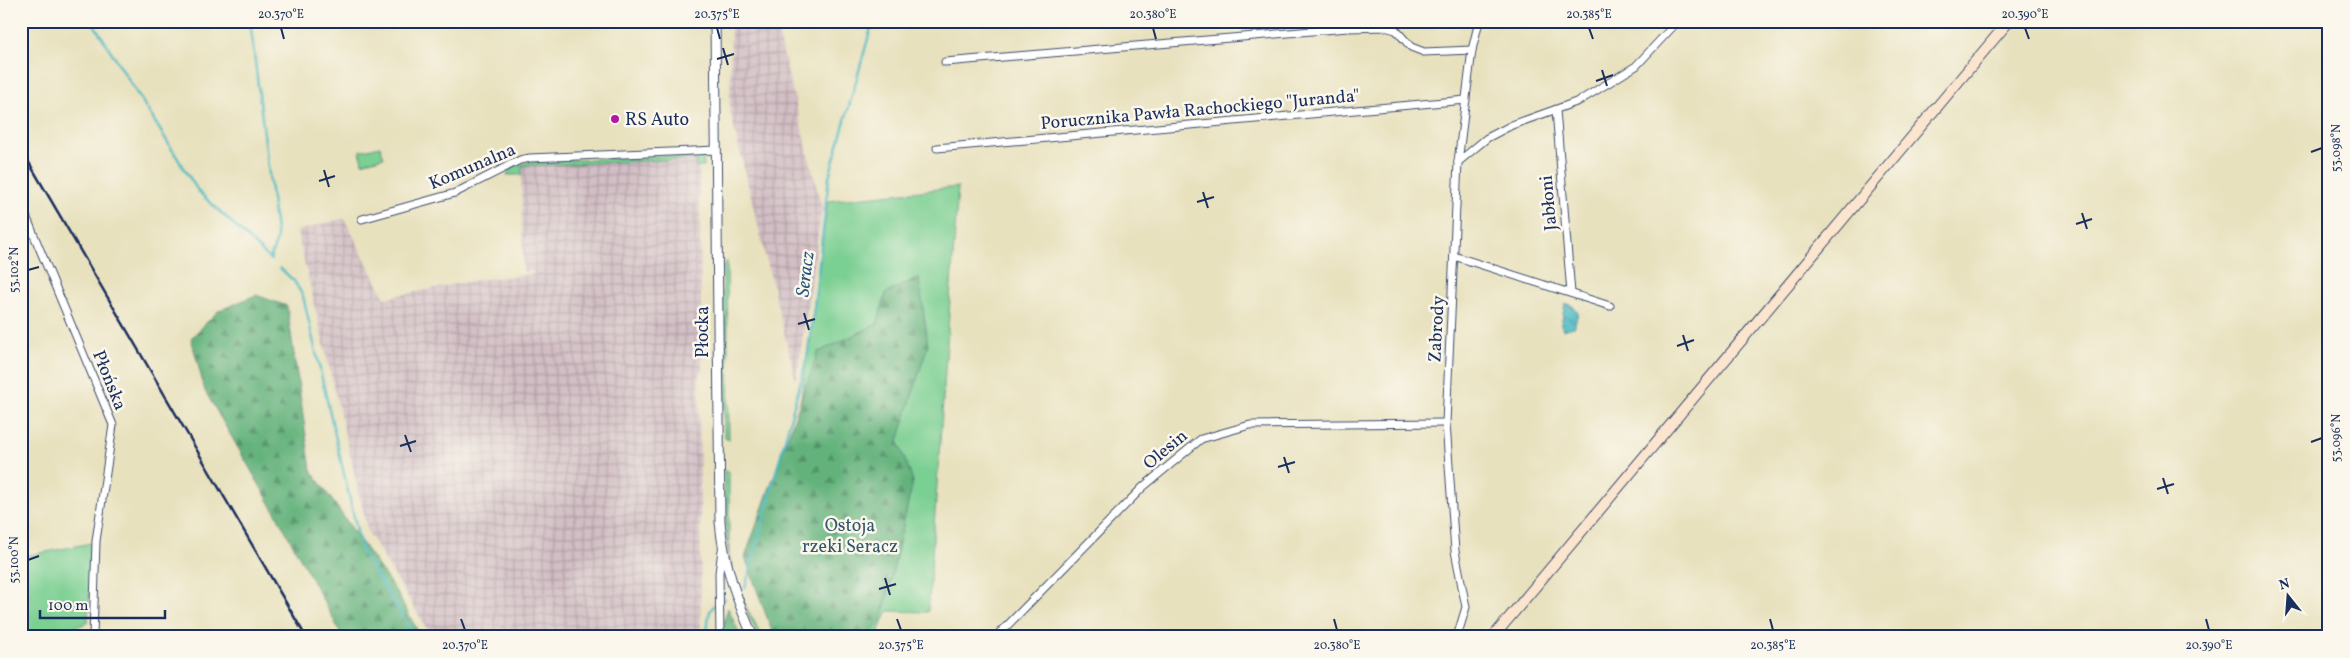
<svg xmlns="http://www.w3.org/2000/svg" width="2350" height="658" viewBox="0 0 2350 658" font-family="Vollkorn,serif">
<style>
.industrial{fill:url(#industrial-grid)}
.green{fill:#7acf92;stroke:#4a7f78}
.forest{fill:url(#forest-firs);stroke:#3f706d}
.water{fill:url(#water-waves);stroke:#327490}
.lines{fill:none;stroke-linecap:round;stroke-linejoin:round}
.stream{stroke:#4ab9c2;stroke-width:2.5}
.minor-casing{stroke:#3a4a6c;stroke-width:9}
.tertiary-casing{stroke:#3a4a6c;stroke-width:11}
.secondary-casing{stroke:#3a4a6c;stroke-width:12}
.minor{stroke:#fff;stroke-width:7}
.tertiary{stroke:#fff;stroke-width:9}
.secondary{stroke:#fce5cf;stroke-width:10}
.rail{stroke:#1b2f5e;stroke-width:2.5}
.ticks{fill:none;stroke:#1b2f5e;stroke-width:2}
.poi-dot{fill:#b5179e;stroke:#fbf7ec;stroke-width:2}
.labels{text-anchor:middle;stroke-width:5;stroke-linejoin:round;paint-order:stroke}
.street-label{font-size:18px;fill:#1b2f5e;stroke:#fbf7ec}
.poi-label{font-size:18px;fill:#1b2f5e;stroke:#fbf7ec;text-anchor:start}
.park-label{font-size:18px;fill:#33576b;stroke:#fbf7ec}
.water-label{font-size:19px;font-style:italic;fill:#29587c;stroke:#fbf7ec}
.neatline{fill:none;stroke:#1b2f5e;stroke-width:2}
.ticks-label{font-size:12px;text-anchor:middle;fill:#1b2f5e}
</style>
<defs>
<pattern id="industrial-grid" width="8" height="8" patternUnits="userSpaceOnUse" patternTransform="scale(1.25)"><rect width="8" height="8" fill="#d2bec4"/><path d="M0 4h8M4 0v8" fill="none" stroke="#aa9ba2"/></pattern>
<pattern id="forest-firs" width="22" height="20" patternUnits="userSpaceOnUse" patternTransform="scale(1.25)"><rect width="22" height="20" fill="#63b27c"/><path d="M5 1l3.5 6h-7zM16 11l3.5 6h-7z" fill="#519169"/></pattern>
<pattern id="water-waves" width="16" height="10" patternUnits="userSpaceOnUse" patternTransform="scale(1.25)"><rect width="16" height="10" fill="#4ab9c2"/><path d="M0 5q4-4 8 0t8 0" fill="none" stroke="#3d97a1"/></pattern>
</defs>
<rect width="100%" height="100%" fill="#fbf7ec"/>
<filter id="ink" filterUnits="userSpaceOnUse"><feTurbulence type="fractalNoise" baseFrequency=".02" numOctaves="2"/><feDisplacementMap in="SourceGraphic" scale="10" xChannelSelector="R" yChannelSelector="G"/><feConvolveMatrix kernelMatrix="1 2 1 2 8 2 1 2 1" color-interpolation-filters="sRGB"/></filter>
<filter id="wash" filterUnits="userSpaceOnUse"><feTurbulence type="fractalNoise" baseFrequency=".0096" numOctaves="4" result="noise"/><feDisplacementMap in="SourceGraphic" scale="20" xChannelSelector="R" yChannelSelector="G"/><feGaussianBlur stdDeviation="1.12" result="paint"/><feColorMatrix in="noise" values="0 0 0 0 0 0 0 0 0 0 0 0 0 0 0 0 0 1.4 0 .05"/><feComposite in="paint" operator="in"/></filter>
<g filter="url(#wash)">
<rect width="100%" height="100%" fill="#e8e1be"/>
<g class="industrial">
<polygon points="731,21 775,21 822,209 796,381 730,111"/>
<polygon points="699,158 702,373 699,372 701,637 432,637 368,532 297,231 344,218 385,298 476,280 534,274 533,271 523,272 521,166"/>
</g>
<g class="green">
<polygon points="380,146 384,157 362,163 360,151"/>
<polygon points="703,154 704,167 696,167 696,159 522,166 522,175 507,175 507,174 513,167 528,162"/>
<polygon points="958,187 928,612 888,611 879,630 879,637 775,637 751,572 796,434 828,201"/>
<polygon points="727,261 729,440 725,437 724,432 723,283 723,267"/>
<path d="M 724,471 L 729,471 L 729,555 L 736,582 L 746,607 L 763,637 L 758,637 C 749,614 736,591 731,568 C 724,536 725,503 724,471 Z"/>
<polygon points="91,543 88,623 42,637 21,637 21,557"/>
</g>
<g class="forest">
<polygon points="919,277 928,345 898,441 913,481 882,620 866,637 774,637 745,557 818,352 877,324 886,293"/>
<polygon points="256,295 287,306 311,470 397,593 421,637 343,637 274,510 205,391 191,338 218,311"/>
<polygon points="728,608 741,637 719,637"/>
</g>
<polygon class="water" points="1565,303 1573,306 1578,313 1574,327 1563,330 1561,325"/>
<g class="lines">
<g class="stream">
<polyline points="92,21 198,191 271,260"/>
<polyline points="250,21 277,239 270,259"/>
<polyline points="280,268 294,281 303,296 362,552 416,637"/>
<polyline points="745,588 809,350 829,177 873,21"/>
<path d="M 707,637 C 709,618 705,607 725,599"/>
</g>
</g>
</g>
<g filter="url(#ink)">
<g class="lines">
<g class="minor-casing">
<g id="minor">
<polyline points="945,62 1348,28 1385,27 1396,30 1411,47 1424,52 1472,50"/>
<polyline points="1556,110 1571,293"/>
<polyline points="937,148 1466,100"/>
<polyline points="1458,162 1487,138 1512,125 1579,101 1636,66 1678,21"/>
<polyline points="21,204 113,425 96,541 93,637"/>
<polyline points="362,219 455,193 520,160 530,158 717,150"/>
<polyline points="1454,256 1610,306"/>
<polyline points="720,637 719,573 722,550"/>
<polyline points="996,637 1143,487 1201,439 1250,425 1446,423"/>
<polyline points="1457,637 1466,607 1455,551 1446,423 1458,162 1472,50 1479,21"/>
</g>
</g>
<g class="tertiary-casing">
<path id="tertiary" d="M 715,21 L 720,522 C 724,566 736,597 753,637"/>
</g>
<g class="secondary-casing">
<polyline id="secondary" points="1493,637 2009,21"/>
</g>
<use href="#minor" class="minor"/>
<use href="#tertiary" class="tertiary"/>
<use href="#secondary" class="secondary"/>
<polyline class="rail" points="21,149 306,637"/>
</g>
</g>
<path class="ticks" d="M 281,28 L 284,39M 717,28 L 720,39M 1153,28 L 1156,39M 1589,28 L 1593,39M 2025,28 L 2029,39M 723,48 L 728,65M 717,59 L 734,54M 1602,70 L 1607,86M 1596,81 L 1613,75M 2311,152 L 2322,148M 324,170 L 329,187M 319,181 L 335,176M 1203,192 L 1208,208M 1197,202 L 1214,197M 2082,213 L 2087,229M 2076,224 L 2092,219M 28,270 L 39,267M 804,313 L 809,330M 798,324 L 815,319M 1683,335 L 1688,351M 1677,346 L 1694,340M 405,435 L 411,452M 2311,442 L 2322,438M 400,446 L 416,441M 1284,457 L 1289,473M 1278,467 L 1295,462M 2163,478 L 2168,494M 2157,489 L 2174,484M 28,560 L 39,556M 885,578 L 890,595M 879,589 L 896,584M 461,619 L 465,630M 897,619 L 901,630M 1334,619 L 1337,630M 1770,619 L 1773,630M 2206,619 L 2209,630"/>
<circle class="poi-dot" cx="615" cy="119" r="5"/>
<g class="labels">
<g class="street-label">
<text transform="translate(1200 109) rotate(-5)" y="6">Porucznika Pawła Rachockiego "Juranda"</text>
<text transform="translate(472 166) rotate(-23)" y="6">Komunalna</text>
<text transform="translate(1548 203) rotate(-95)" y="6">Jabłoni</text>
<text transform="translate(1436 329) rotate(-87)" y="6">Zabrody</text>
<text transform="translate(702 332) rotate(-90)" y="6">Płocka</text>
<text transform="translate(110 380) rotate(68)" y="6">Płońska</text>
<text transform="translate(1165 449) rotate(-40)" y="6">Olesin</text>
</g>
<g class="poi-label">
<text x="625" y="125">RS Auto</text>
</g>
<g class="park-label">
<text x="850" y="531">Ostoja<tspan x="850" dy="21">rzeki Seracz</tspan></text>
</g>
<g class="water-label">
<text transform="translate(804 274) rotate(-83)" y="7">Seracz</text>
</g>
</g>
<rect width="2350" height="658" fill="none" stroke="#fbf7ec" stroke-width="55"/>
<g transform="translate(2288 596) rotate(343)" stroke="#fbf7ec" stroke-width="4" paint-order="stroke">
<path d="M0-4L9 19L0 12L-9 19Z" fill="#1b2f5e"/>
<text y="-8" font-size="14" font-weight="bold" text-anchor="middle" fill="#1b2f5e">N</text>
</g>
<path d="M40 610v8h125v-8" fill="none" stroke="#1b2f5e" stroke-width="2.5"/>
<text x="48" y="610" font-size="15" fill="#1b2f5e" stroke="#fbf7ec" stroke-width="4" paint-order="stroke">100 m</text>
<rect x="28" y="28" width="2294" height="602" class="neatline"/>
<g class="ticks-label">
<text x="281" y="18">20.370°E</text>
<text x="717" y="18">20.375°E</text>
<text x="1153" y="18">20.380°E</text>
<text x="1589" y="18">20.385°E</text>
<text x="2025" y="18">20.390°E</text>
<text transform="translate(2336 148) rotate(-90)" y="4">53.098°N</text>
<text transform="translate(14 270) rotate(-90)" y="4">53.102°N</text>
<text transform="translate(2336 438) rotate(-90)" y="4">53.096°N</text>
<text transform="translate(14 560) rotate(-90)" y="4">53.100°N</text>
<text x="465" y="649">20.370°E</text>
<text x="901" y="649">20.375°E</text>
<text x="1337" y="649">20.380°E</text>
<text x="1773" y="649">20.385°E</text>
<text x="2209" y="649">20.390°E</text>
</g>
</svg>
